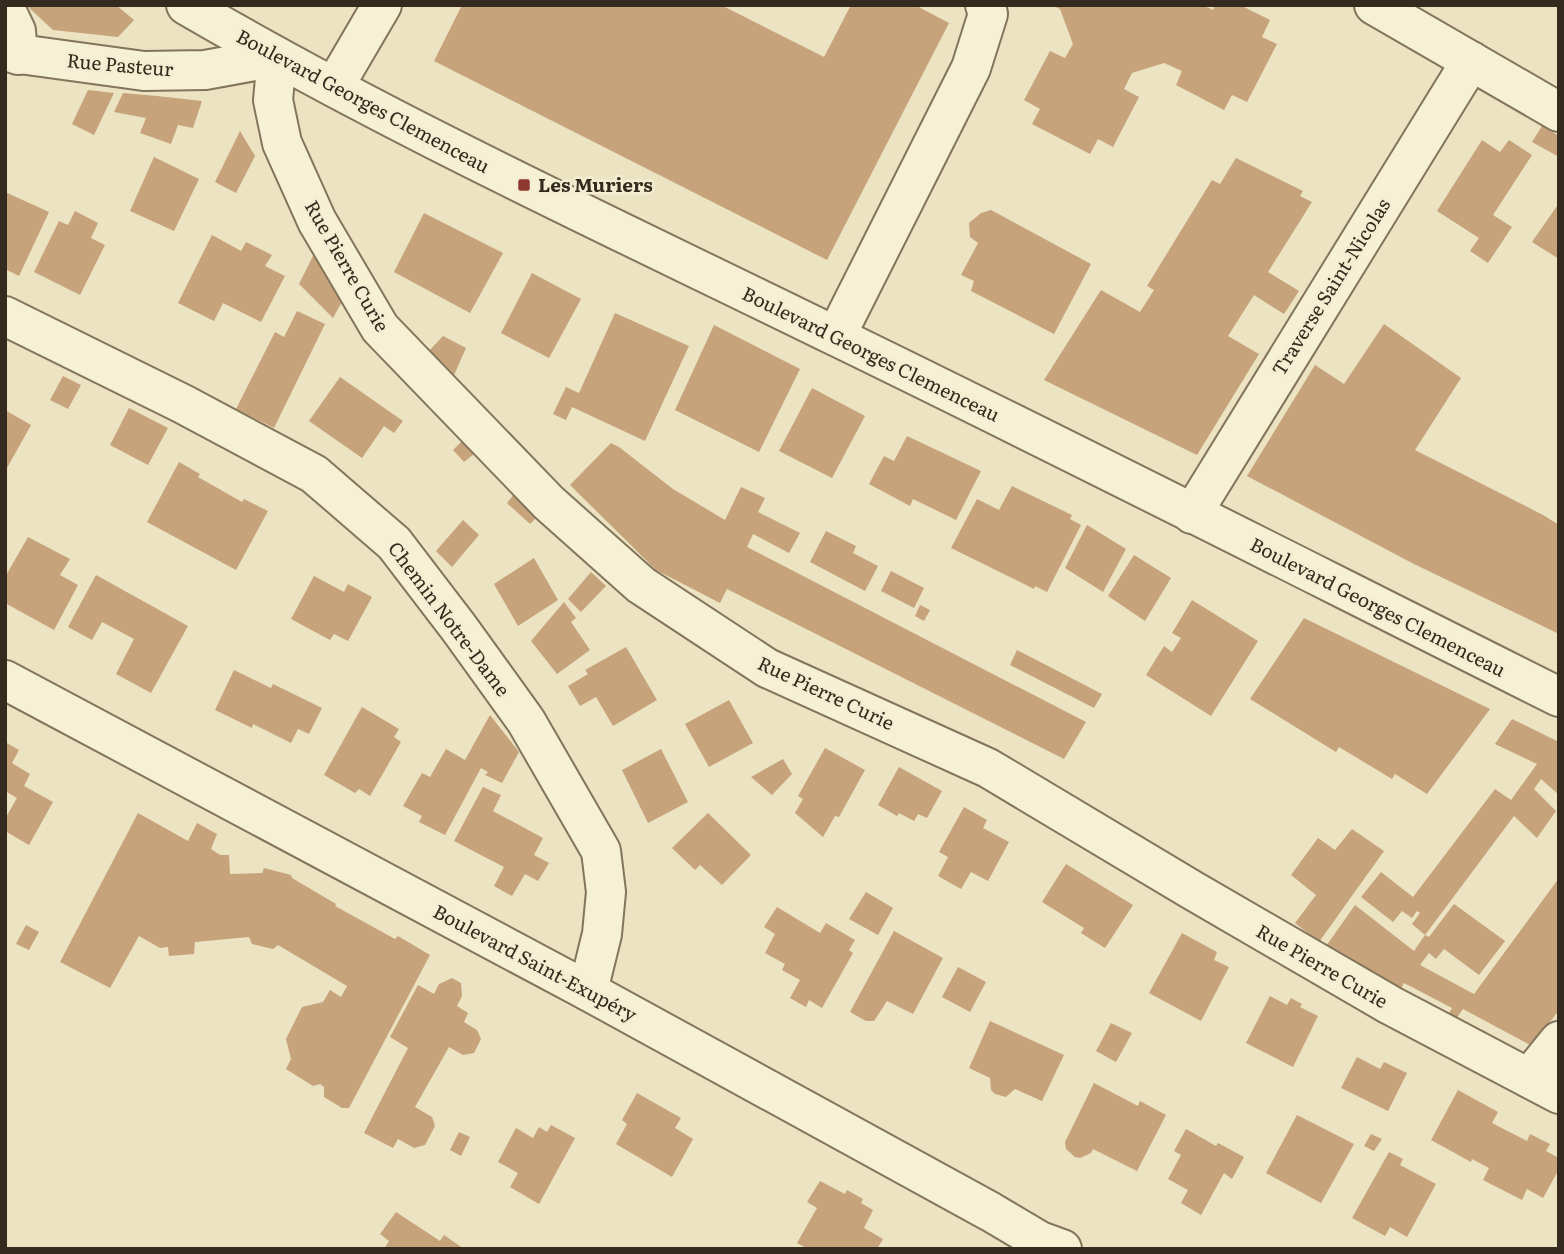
<svg xmlns="http://www.w3.org/2000/svg" width="1564" height="1254" viewBox="0 0 1564 1254" font-family="Literata,serif">
<style>
.building{fill:#c6a37b}
.lines{fill:none;stroke-linecap:round;stroke-linejoin:round}
.minor-casing{stroke:#83755b;stroke-width:42}
.minor{stroke:#f6f0d5;stroke-width:38}
.poi-dot{fill:#8e392f;stroke:#f3edd1;stroke-width:2.5}
.labels{text-anchor:middle;stroke-width:5;stroke-linejoin:round;paint-order:stroke}
.street-label{font-size:19px;fill:#342b1e;stroke:#f3edd1}
.poi-label{font-size:19px;font-weight:bold;fill:#342b1e;stroke:#f3edd1;text-anchor:start}
</style>
<rect width="100%" height="100%" fill="#ebe3c2"/>
<g class="building">
<polygon points="26,5 116,5 134,20 118,37 53,30"/>
<polygon points="462,5 721,5 824,57 851,5 915,5 949,23 827,260 434,61"/>
<polygon points="1051,5 1202,5 1213,10 1215,5 1240,5 1270,20 1262,37 1277,44 1247,102 1232,95 1224,110 1176,85 1182,71 1164,63 1132,73 1124,89 1139,97 1113,147 1098,139 1090,154 1032,124 1040,109 1024,100 1050,51 1065,58 1073,44 1060,9"/>
<polygon points="88,90 114,93 94,135 72,124"/>
<polygon points="123,93 157,96 202,101 193,128 178,125 171,144 140,133 146,118 114,112"/>
<polygon points="1542,126 1559,136 1559,157 1532,142"/>
<polygon points="240,131 255,156 236,193 215,182"/>
<polygon points="1482,140 1500,152 1509,140 1532,155 1493,215 1512,227 1488,263 1470,251 1479,238 1437,211"/>
<polygon points="154,157 199,179 174,231 130,211"/>
<polygon points="1236,158 1303,191 1300,196 1312,202 1268,272 1299,291 1284,314 1254,295 1228,336 1259,354 1197,455 1044,380 1101,290 1140,312 1154,290 1147,286 1212,180 1220,184"/>
<polygon points="5,192 49,212 19,276 5,269"/>
<polygon points="1559,203 1559,259 1532,242"/>
<polygon points="991,210 1091,264 1054,334 971,291 974,281 961,275 978,243 970,237 969,223 981,213"/>
<polygon points="75,211 98,223 91,238 105,245 80,295 34,272 59,221 68,225"/>
<polygon points="424,213 503,253 470,313 394,272"/>
<polygon points="212,235 241,251 246,242 272,255 265,266 285,276 261,322 223,303 214,321 178,303"/>
<polygon points="315,252 344,298 333,318 299,284"/>
<polygon points="532,273 581,299 549,358 501,333"/>
<polygon points="297,311 325,324 274,428 236,409 275,332 284,337"/>
<polygon points="615,313 689,346 645,441 572,407 566,420 553,414 566,387 579,393"/>
<polygon points="1384,324 1461,378 1415,450 1543,515 1559,525 1559,634 1414,564 1247,476 1315,365 1344,384"/>
<polygon points="714,325 800,369 759,452 675,410"/>
<polygon points="443,336 466,348 451,382 427,353"/>
<polygon points="63,376 81,385 68,409 50,400"/>
<polygon points="340,377 403,421 394,433 384,426 362,458 309,421"/>
<polygon points="812,388 865,416 832,478 779,451"/>
<polygon points="129,408 168,428 148,465 110,445"/>
<polygon points="5,410 31,425 7,468 5,467"/>
<polygon points="907,436 981,471 956,520 913,499 910,506 869,484 884,456 894,461"/>
<polygon points="463,440 475,453 464,462 453,450"/>
<polygon points="611,443 619,447 673,489 725,520 741,487 765,498 758,512 800,533 789,553 753,534 747,547 1086,722 1064,759 727,589 720,603 656,570 570,485"/>
<polygon points="179,462 200,474 198,477 242,502 244,499 268,511 236,570 147,522"/>
<polygon points="1012,486 1072,515 1070,519 1081,525 1047,592 1035,586 1034,589 951,548 977,499 999,510"/>
<polygon points="515,493 538,516 530,524 507,503"/>
<polygon points="463,520 479,535 452,567 436,551"/>
<polygon points="1087,525 1126,549 1103,592 1065,568"/>
<polygon points="826,531 856,546 853,553 878,566 865,591 810,562"/>
<polygon points="28,537 70,559 60,575 78,585 54,630 5,603 5,577"/>
<polygon points="1134,555 1171,578 1145,621 1108,596"/>
<polygon points="534,558 558,600 518,626 494,584"/>
<polygon points="891,571 924,588 914,608 881,591"/>
<polygon points="591,572 606,586 581,612 568,599"/>
<polygon points="96,575 188,626 151,693 116,674 134,639 102,622 92,640 68,627"/>
<polygon points="314,576 344,592 348,584 372,597 348,641 334,634 330,640 291,619"/>
<polygon points="1192,600 1258,641 1211,716 1146,675 1164,646 1172,652 1181,638 1172,633"/>
<polygon points="564,602 576,618 571,622 590,650 557,674 531,641"/>
<polygon points="920,605 930,610 924,621 915,616"/>
<polygon points="1304,618 1490,709 1427,794 1395,774 1392,779 1339,747 1336,752 1250,699"/>
<polygon points="626,647 657,700 613,726 596,697 580,706 568,686 588,674 585,670"/>
<polygon points="1017,650 1102,694 1094,708 1010,665"/>
<polygon points="234,670 271,688 273,684 322,708 309,734 298,729 291,743 253,724 252,728 215,710"/>
<polygon points="729,700 753,743 709,767 685,724"/>
<polygon points="362,707 399,729 394,737 401,742 370,796 359,789 355,793 324,775"/>
<polygon points="490,715 519,752 502,783 485,775 488,772 481,768 445,835 419,822 422,816 403,806 422,773 430,777 446,749 465,760"/>
<polygon points="1512,719 1559,742 1559,795 1541,779 1534,789 1556,811 1537,838 1514,816 1425,935 1429,937 1454,904 1505,941 1479,975 1444,949 1436,959 1429,953 1420,965 1474,994 1559,878 1559,1010 1532,1046 1463,1009 1456,1019 1448,1015 1452,1008 1404,983 1400,990 1324,949 1355,905 1414,951 1425,935 1412,924 1420,913 1417,911 1412,918 1402,911 1393,922 1361,897 1381,872 1413,897 1495,789 1511,800 1537,764 1495,744"/>
<polygon points="5,742 19,750 12,763 30,774 24,786 53,802 29,845 5,831 5,819 17,798 5,791"/>
<polygon points="825,748 865,770 839,817 835,816 823,837 795,813 803,799 798,796"/>
<polygon points="661,749 688,802 648,823 622,770"/>
<polygon points="783,759 792,774 772,795 751,777"/>
<polygon points="899,767 942,791 927,818 918,814 914,821 899,813 897,816 878,805"/>
<polygon points="483,787 501,795 493,811 543,838 534,855 549,863 538,881 525,874 512,896 494,886 504,867 454,841"/>
<polygon points="964,807 987,820 983,828 1009,842 988,881 971,872 961,889 938,876 948,857 939,852"/>
<polygon points="138,813 188,841 197,823 217,834 211,849 220,855 229,855 230,874 262,873 264,868 291,875 292,878 336,904 335,906 395,939 398,936 430,955 349,1108 342,1108 324,1097 324,1087 320,1084 313,1086 286,1069 291,1059 286,1039 302,1007 323,1002 330,990 341,997 347,986 278,945 273,949 252,944 249,937 195,942 194,954 169,956 168,947 160,948 139,936 110,988 60,962"/>
<polygon points="708,813 751,855 722,885 700,865 695,870 672,848"/>
<polygon points="1352,829 1384,851 1319,942 1295,923 1316,895 1291,875 1318,838 1335,850"/>
<polygon points="1066,864 1133,905 1105,948 1081,933 1084,928 1042,902"/>
<polygon points="866,892 893,908 878,935 849,919"/>
<polygon points="777,907 820,933 826,923 855,940 849,950 853,953 822,1008 809,1000 806,1007 790,998 800,980 782,970 785,964 765,953 775,934 764,927"/>
<polygon points="26,925 39,932 29,950 16,944"/>
<polygon points="894,931 943,958 913,1014 887,1001 874,1021 866,1021 850,1012"/>
<polygon points="1182,933 1217,952 1214,960 1229,967 1201,1021 1149,993"/>
<polygon points="958,967 986,982 970,1012 942,997"/>
<polygon points="452,978 461,983 462,996 457,1006 468,1013 464,1022 477,1030 481,1039 474,1053 463,1055 449,1047 415,1107 432,1117 435,1126 425,1145 414,1148 398,1139 393,1148 364,1133 408,1048 390,1037 418,985 434,994 439,984"/>
<polygon points="1270,996 1287,1005 1291,998 1302,1004 1300,1007 1318,1016 1293,1067 1246,1043"/>
<polygon points="990,1021 1064,1055 1042,1101 1015,1089 1006,1097 995,1094 991,1090 990,1078 969,1068"/>
<polygon points="1111,1023 1132,1033 1116,1062 1096,1051"/>
<polygon points="1357,1057 1380,1069 1384,1062 1407,1073 1388,1111 1341,1088"/>
<polygon points="1094,1083 1138,1106 1140,1101 1166,1115 1137,1171 1093,1149 1091,1153 1080,1158 1075,1157 1066,1149 1065,1142"/>
<polygon points="1458,1090 1498,1112 1492,1123 1527,1141 1530,1134 1550,1144 1546,1151 1559,1158 1559,1169 1543,1198 1527,1189 1522,1200 1483,1180 1489,1168 1472,1159 1471,1162 1431,1140"/>
<polygon points="637,1093 681,1118 675,1128 693,1139 672,1177 616,1144 627,1124 622,1120"/>
<polygon points="1297,1115 1354,1144 1321,1203 1266,1173"/>
<polygon points="551,1125 575,1138 539,1204 510,1187 518,1173 498,1162 516,1128 533,1138 539,1127 547,1132"/>
<polygon points="1186,1129 1216,1146 1218,1143 1244,1157 1232,1179 1224,1173 1201,1215 1181,1203 1188,1190 1168,1179 1181,1155 1174,1151"/>
<polygon points="459,1132 470,1137 461,1156 450,1150"/>
<polygon points="1371,1134 1382,1139 1374,1151 1364,1146"/>
<polygon points="1389,1152 1403,1159 1400,1165 1436,1184 1407,1237 1390,1227 1385,1236 1352,1218"/>
<polygon points="820,1181 845,1194 847,1190 863,1199 861,1203 873,1210 864,1228 883,1239 877,1249 808,1249 797,1243 817,1208 807,1202"/>
<polygon points="396,1212 440,1241 444,1235 464,1249 384,1249 389,1241 380,1234"/>
</g>
<g class="lines">
<g class="minor-casing">
<g id="minor">
<path d="M 186,5 C 395,127 615,228 833,335 C 1076,453 1317,576 1559,697"/>
<polyline points="1374,5 1559,112"/>
<polyline points="5,8 16,31 18,55"/>
<polyline points="5,52 144,71 205,70 277,57"/>
<polyline points="277,57 273,100 282,143 317,221 380,328 549,503 641,585 767,668 988,768 1192,890 1390,1005 1559,1094"/>
<polyline points="334,87 382,5"/>
<polyline points="5,316 183,404 314,474 394,543 459,628 526,721 601,851 606,892 602,934 588,991"/>
<polyline points="836,336 971,68 988,14 985,5"/>
<polyline points="1192,514 1471,61"/>
<polyline points="5,680 588,991 991,1212 1040,1241 1062,1249"/>
<polyline points="1529,1078 1559,1041"/>
</g>
</g>
<use href="#minor" class="minor"/>
</g>
<rect class="poi-dot" x="517" y="178" width="14" height="14" rx="3.5"/>
<g class="labels">
<g class="street-label">
<text transform="translate(120 65) rotate(5)" y="7">Rue Pasteur</text>
<text transform="translate(363 101) rotate(28)" y="7">Boulevard Georges Clemenceau</text>
<text transform="translate(347 266) rotate(60)" y="7">Rue Pierre Curie</text>
<text transform="translate(1331 287) rotate(-58)" y="7">Traverse Saint-Nicolas</text>
<text transform="translate(871 354) rotate(26)" y="7">Boulevard Georges Clemenceau</text>
<text transform="translate(1378 607) rotate(27)" y="7">Boulevard Georges Clemenceau</text>
<text transform="translate(449 619) rotate(53)" y="7">Chemin Notre-Dame</text>
<text transform="translate(826 693) rotate(25)" y="7">Rue Pierre Curie</text>
<text transform="translate(535 963) rotate(28)" y="7">Boulevard Saint-Exupéry</text>
<text transform="translate(1322 966) rotate(30)" y="7">Rue Pierre Curie</text>
</g>
<g class="poi-label">
<text x="538" y="192">Les Muriers</text>
</g>
</g>
<rect width="1564" height="1254" fill="none" stroke="#342b1e" stroke-width="14"/>
</svg>
